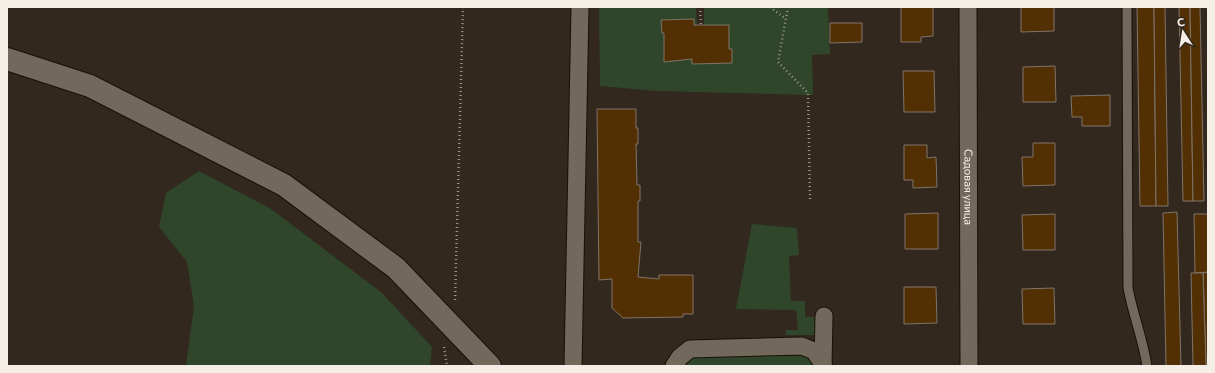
<svg xmlns="http://www.w3.org/2000/svg" width="1215" height="373" viewBox="0 0 1215 373" font-family="Commissioner,sans-serif">
<style>
.green{fill:#2f462b}
.building{fill:#523004;stroke:#807468}
.lines{fill:none;stroke-linecap:round;stroke-linejoin:round}
.lane-casing{stroke:#191007;stroke-width:11}
.street-casing{stroke:#191007;stroke-width:19}
.secondary-casing{stroke:#191007;stroke-width:24}
.path{stroke:#9c948b;stroke-width:2.5;stroke-dasharray:1 3;stroke-linecap:butt}
.lane{stroke:#73685c;stroke-width:9}
.street{stroke:#73685c;stroke-width:17}
.secondary{stroke:#73685c;stroke-width:22}
.labels{text-anchor:middle;stroke-width:3;stroke-linejoin:round;paint-order:stroke}
.street-label{font-size:11px;fill:#f4eee7;stroke:#32281e}
</style>
<rect width="100%" height="100%" fill="#32281e"/>
<g class="green">
<polygon points="599,7 696,7 697,25 694,25 693,19 661,20 662,33 664,33 664,61 692,59 692,64 732,63 732,49 729,49 729,25 704,25 704,7 828,7 830,54 812,55 813,95 657,91 600,86"/>
<polygon points="199,171 271,209 381,292 432,347 430,366 186,366 194,306 187,262 159,227 166,193"/>
<polygon points="752,224 797,228 799,255 789,256 791,301 805,301 805,317 816,317 817,335 786,335 786,330 798,330 796,310 736,309"/>
<polygon points="802,346 815,366 680,366 690,349"/>
</g>
<g class="building">
<polygon points="901,7 933,7 933,36 921,37 921,42 901,42"/>
<polygon points="1021,7 1054,7 1054,31 1021,32"/>
<polygon points="1137,7 1154,7 1156,206 1140,206"/>
<polygon points="1154,7 1165,7 1168,206 1156,206"/>
<polygon points="1179,7 1190,7 1193,201 1183,201"/>
<polygon points="1190,7 1200,7 1204,201 1193,201"/>
<polygon points="694,19 694,25 729,25 729,49 732,49 732,63 692,64 692,59 664,62 664,33 662,33 661,20"/>
<polygon points="830,23 862,23 862,42 830,43"/>
<polygon points="1055,66 1056,102 1023,102 1023,67"/>
<polygon points="903,71 934,71 935,112 904,112"/>
<polygon points="1110,95 1110,126 1082,126 1082,117 1072,117 1071,96"/>
<polygon points="597,109 636,109 636,128 638,128 638,144 636,144 637,185 640,185 640,201 638,201 638,242 641,242 638,277 659,279 659,275 693,275 693,314 683,314 683,317 623,318 612,308 612,279 599,280"/>
<polygon points="1033,143 1055,143 1055,185 1023,186 1022,157 1033,157"/>
<polygon points="904,145 927,145 927,158 936,157 937,187 913,188 913,180 904,180"/>
<polygon points="1177,212 1181,366 1166,366 1163,213"/>
<polygon points="938,213 938,249 905,249 905,214"/>
<polygon points="1055,214 1055,250 1023,250 1022,215"/>
<polygon points="1194,214 1208,214 1208,272 1195,273"/>
<polygon points="1208,272 1208,366 1206,366 1203,273"/>
<polygon points="1191,273 1203,273 1206,366 1193,366"/>
<polygon points="904,287 936,287 937,323 904,324"/>
<polygon points="1054,288 1055,324 1023,324 1022,289"/>
</g>
<g class="lines">
<g class="lane-casing">
<path id="lane" d="M 1127,7 L 1128,288 C 1133,315 1143,339 1147,366"/>
</g>
<g class="street-casing">
<g id="street">
<path id="s1" d="M 968,7 L 969,366"/>
<polyline points="573,366 580,7"/>
<polyline points="674,366 680,357 690,349 802,346 814,351 823,364"/>
<polyline points="823,366 824,316"/>
</g>
</g>
<g class="secondary-casing">
<polyline id="secondary" points="7,59 90,86 284,185 396,268 490,366"/>
</g>
<g class="path">
<polyline points="700,7 701,25"/>
<polyline points="770,7 786,19"/>
<polyline points="788,7 778,62 808,93 810,199"/>
<polyline points="455,300 463,7"/>
<polyline points="444,347 447,366"/>
</g>
<use href="#lane" class="lane"/>
<use href="#street" class="street"/>
<use href="#secondary" class="secondary"/>
</g>
<g class="labels">
<g class="street-label">
<text dy="4" stroke="none"><textPath href="#s1" startOffset="180">Садовая улица</textPath></text>
</g>
</g>
<rect width="1215" height="373" fill="none" stroke="#f4eee7" stroke-width="16"/>
<g transform="translate(1183 32) rotate(348)" stroke="#32281e" stroke-width="3" paint-order="stroke">
<path d="M0-3L7 15L0 10L-7 15Z" fill="#f4eee7"/>
<text y="-6" font-size="11" font-weight="bold" text-anchor="middle" fill="#f4eee7">С</text>
</g>
</svg>
